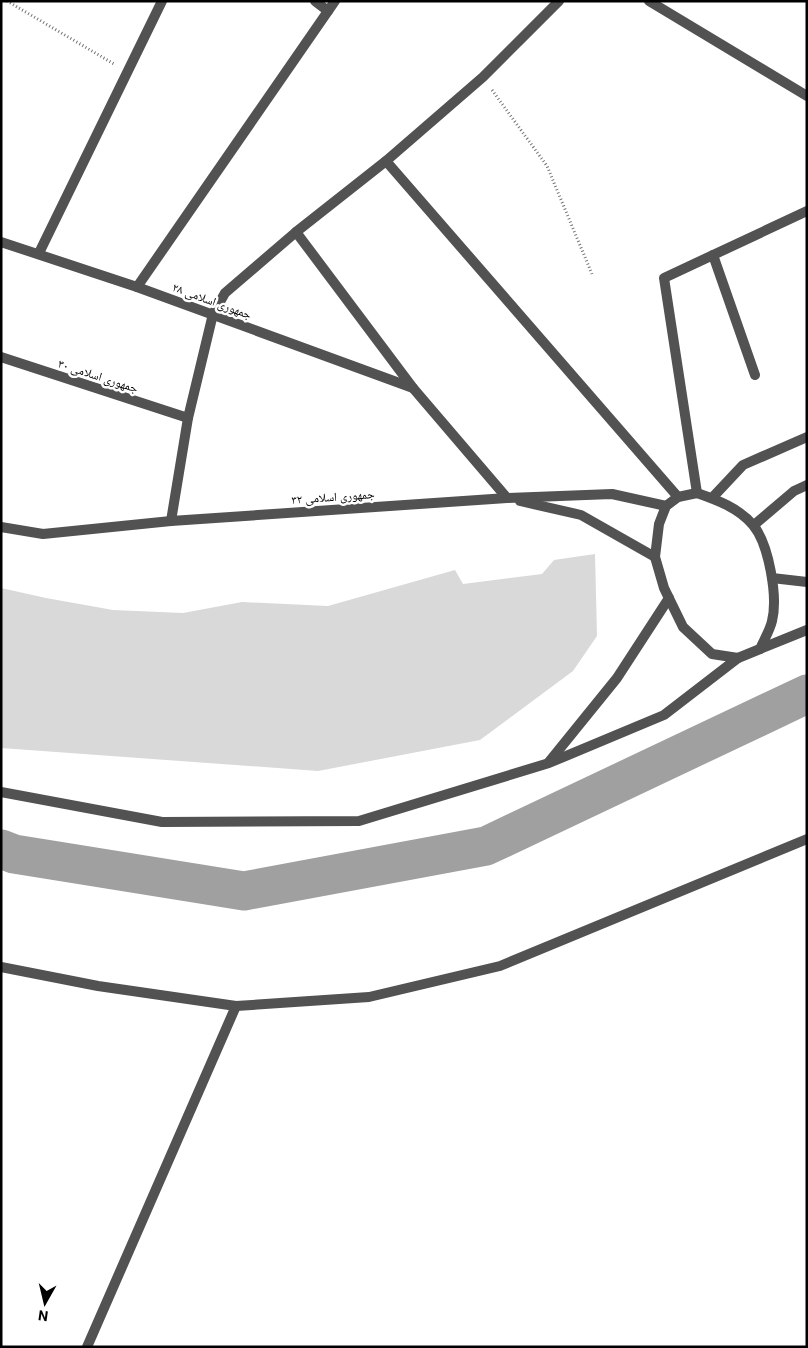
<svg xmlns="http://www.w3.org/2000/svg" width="808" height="1348" viewBox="0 0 808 1348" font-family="Roboto,'Noto Naskh Arabic',sans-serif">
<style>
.green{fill:#d9d9d9}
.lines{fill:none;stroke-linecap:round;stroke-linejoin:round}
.river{stroke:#a0a0a0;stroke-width:39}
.path{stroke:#747474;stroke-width:3;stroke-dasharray:1 2.5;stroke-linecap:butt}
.lane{stroke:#525252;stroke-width:10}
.street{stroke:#525252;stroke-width:10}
.labels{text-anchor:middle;stroke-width:5;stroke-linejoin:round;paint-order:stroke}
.street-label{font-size:12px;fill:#000;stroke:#fff}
</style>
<rect width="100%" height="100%" fill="#fff"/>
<polygon class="green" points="595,554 597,636 573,671 480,740 318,771 1,748 1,588 46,598 113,610 183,613 242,602 328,606 455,570 463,584 542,574 554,560"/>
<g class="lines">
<polyline class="river" points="1,849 14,854 244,891 486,846 807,694"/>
<g class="path">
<polyline points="7,1 114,64"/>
<polyline points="492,90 547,166 592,274"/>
</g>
<g class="lane">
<polyline points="386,161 678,497"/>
<polyline points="296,232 413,388 507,498"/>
<polyline points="39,253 162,1"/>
<polyline points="137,287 335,1"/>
</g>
<g class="street">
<polyline points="315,1 328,11"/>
<polyline points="649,1 807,96"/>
<polyline points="1,242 137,287 413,388"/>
<polyline points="713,255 755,375"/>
<polyline points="1,357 188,418"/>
<path d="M 697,493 C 717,500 739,508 753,525 C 769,544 778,597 772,621 C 770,630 764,640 760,649 L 738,658 L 712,654 L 683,627 L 664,588 L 655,557 L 659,524 L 666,506 L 678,497 Z"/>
<polyline points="697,493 664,278 807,211"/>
<polyline points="712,498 743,465 807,437"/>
<polyline points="520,501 581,515 655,557"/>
<polyline points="171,521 188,418 213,314 225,293 296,232 386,161 483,77 559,1"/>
<polyline points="754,525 794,491 807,485"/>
<polyline points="1,527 43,534 171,521 507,498 612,494 666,506"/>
<polyline points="772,578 807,582"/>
<polyline points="760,649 807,630"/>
<polyline points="549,762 617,678 669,598"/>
<polyline points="1,792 162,822 359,821 549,763 664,715 738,658"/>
<polyline points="1,967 98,986 236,1006 369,997 500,966 807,839"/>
<polyline points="87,1347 236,1006"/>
</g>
</g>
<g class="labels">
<g class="street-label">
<text transform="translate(212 301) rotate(20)" y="4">جمهوری اسلامی ۲۸</text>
<text transform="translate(98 376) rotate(18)" y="4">جمهوری اسلامی ۳۰</text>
<text transform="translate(333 497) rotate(-4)" y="4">جمهوری اسلامی ۳۲</text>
</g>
</g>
<rect width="808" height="1348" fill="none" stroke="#000000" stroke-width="5"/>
<g transform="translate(45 1303) rotate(188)" stroke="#ffffff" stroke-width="4" paint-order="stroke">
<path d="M0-4L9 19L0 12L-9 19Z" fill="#000000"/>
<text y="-8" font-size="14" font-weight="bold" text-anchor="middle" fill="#000000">N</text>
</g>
</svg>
